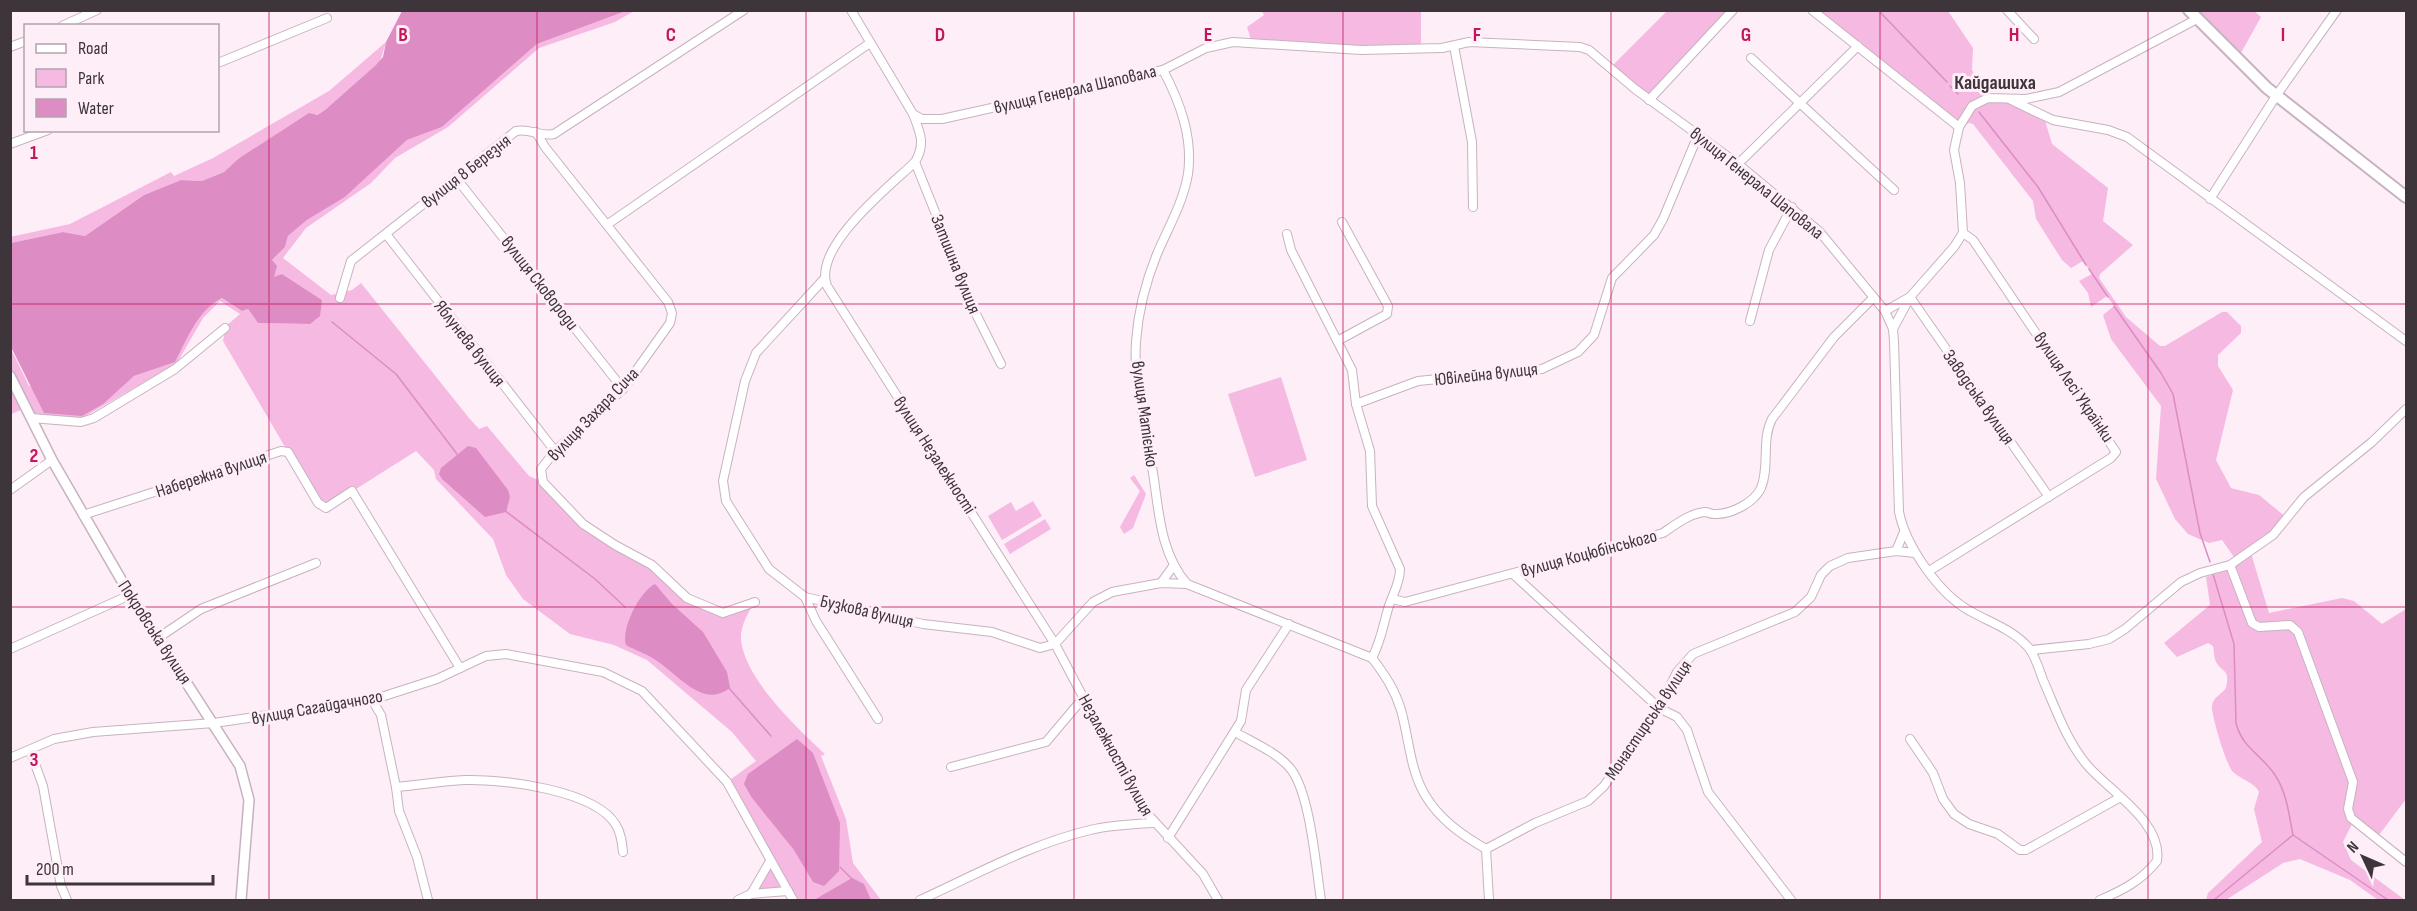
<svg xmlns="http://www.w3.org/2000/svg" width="2417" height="911" viewBox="0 0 2417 911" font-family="'Sofia Sans Condensed',sans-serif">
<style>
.green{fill:#f5b9e2}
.water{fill:#dd8cc4}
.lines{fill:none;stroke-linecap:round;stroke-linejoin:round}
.stream{stroke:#dd8cc4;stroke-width:1.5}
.minor-casing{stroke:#c7b3c0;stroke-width:10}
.tertiary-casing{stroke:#c7b3c0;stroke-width:12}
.secondary-casing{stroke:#c7b3c0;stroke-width:14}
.minor{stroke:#fff;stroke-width:8}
.tertiary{stroke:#fff;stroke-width:9}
.secondary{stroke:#fff;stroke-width:10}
.grid{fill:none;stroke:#c2185b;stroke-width:1.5;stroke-opacity:0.55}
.labels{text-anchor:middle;stroke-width:6;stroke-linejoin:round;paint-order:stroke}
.street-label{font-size:18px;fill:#3d353a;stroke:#feeef8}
.neighbourhood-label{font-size:20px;font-weight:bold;fill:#3d353a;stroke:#feeef8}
.grid-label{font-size:20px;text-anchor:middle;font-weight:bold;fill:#c2185b;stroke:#feeef8;stroke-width:6;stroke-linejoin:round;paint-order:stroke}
</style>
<rect width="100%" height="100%" fill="#feeef8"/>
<g class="green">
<path d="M 626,11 L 634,11 L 615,22 L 539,48 L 448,127 L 395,158 L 371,183 L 306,228 L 283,258 L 331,295 L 352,290 L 361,283 L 469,418 L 479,429 L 487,426 L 529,476 L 543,482 L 568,511 L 652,565 L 681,593 L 723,613 L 755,602 C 748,613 740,626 741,640 C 745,679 797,728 825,754 L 821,756 L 846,819 L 853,863 L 881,900 L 793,900 L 788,891 L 751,894 L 770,861 L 727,782 L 756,761 L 732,732 L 647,660 L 614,645 L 570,634 L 523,599 L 506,575 L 493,539 L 436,479 L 434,470 L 416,451 L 326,508 L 288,452 L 223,341 L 226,326 L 240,314 L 220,301 L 203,318 L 177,363 L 82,418 L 31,418 L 26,408 L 11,414 L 10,347 L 29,386 L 118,389 L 134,376 L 174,362 C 187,339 198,310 222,298 L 242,311 L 248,309 L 258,323 L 310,324 L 322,300 L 282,274 L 274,278 L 272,260 L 285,247 L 288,236 L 307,220 L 345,197 L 407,140 L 442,127 L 537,44 Z"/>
<polygon points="1262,11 1421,11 1421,49 1252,43 1247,27 1264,15"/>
<polygon points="1667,11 1733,11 1649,100 1610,68"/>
<path d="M 1812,11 L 1948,11 L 1973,48 L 1972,70 L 1988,98 L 2000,97 L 2044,117 L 2052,144 L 2108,188 L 2103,221 L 2133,245 L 2100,274 L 2099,278 L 2126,317 L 2160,346 L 2165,346 L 2222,312 L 2227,312 L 2241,326 L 2241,333 L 2218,355 L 2218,366 L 2233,390 L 2216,460 L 2231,488 L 2259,495 L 2287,518 L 2250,550 L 2269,613 L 2342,598 L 2354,601 L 2382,624 L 2406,609 L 2406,799 L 2376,839 L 2353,822 L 2343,842 L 2351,860 L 2405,900 L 2378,900 L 2350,880 L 2300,859 L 2283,863 L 2226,900 L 2206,900 L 2208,893 L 2262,842 L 2254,809 L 2259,792 C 2254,782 2242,780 2233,772 C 2227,767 2211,715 2212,706 C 2212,698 2222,694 2226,688 C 2230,668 2223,674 2216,662 C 2214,658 2214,651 2213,646 L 2208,643 L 2177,657 L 2164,643 L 2210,605 L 2206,577 L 2231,569 L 2236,560 L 2222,540 L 2209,543 L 2188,534 L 2175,519 L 2156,479 L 2161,406 L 2111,339 L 2103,315 L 2114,306 L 2107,296 L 2091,307 L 2088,293 L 2079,281 L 2092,274 L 2083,261 L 2071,268 L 2062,260 L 2036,219 L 2033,201 L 1973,124 L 1969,123 L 1959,127 Z"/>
<polygon points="2189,11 2254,11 2261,17 2237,60"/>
<polygon points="386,42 380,62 325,110 238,159 224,172 202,181 181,180 144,195 85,236 63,232 11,243 10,237 70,224 171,172 174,176 213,158 329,91"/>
<polygon points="1281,377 1307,460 1255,477 1228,394"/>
<polygon points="1134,475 1146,494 1133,528 1124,534 1120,527 1140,491 1130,478"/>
<polygon points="1033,501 1042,516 1002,540 988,516 1011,502 1016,511"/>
<polygon points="1045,519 1051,529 1010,554 1004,544"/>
</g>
<g class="water">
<path d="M 402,11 L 626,11 L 537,44 L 442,127 L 407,140 L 345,197 L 307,220 L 288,236 L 285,247 L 272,260 L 277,266 L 274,277 L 282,274 L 322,300 L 320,316 L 310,324 L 258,323 L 248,309 L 242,311 L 222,298 C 198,310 187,339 175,362 L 134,376 L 103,404 L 82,416 L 44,413 L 11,347 L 11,243 L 63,232 L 85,236 L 144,195 L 181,180 L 202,181 L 224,172 L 238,159 L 309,113 L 317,115 L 325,110 L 376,65 L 383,57 L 386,42 Z"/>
<polygon points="468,446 476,448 508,490 510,497 506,512 485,517 442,479 439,474 441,468"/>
<path d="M 655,584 L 672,604 L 703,632 L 727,672 L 730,688 C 704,708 681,678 660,663 C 650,655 637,651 626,645 C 621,629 639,592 655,584 Z"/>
<polygon points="797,739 813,753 840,823 839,871 824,886 813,882 794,850 752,798 744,784 748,774"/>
<polygon points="852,878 864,884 871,900 814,900"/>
</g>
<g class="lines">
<g class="stream">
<polyline points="1878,10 1947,82"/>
<polyline points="1950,86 1958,94"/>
<polyline points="1979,112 2038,187 2086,265"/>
<polyline points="2089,269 2108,297"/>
<polyline points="2114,306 2161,373 2173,394 2200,533 2210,562"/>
<polyline points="332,322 396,374 457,454"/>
<polyline points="504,510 595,579 625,607"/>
<path d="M 2213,574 L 2234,644 L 2236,723 C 2242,748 2262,755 2275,775 C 2287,793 2289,815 2293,835 L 2214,900"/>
<polyline points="728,687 771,736"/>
<polyline points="2293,835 2388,900"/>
<polyline points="840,867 852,879"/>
</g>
<g class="minor-casing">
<g id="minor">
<path d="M 851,10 L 913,114 C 920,132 926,144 915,162 C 890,186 812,247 827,286 L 1055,644 L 1142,808 L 1203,874 L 1218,900"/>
<polyline points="1812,10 1959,127"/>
<polyline points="2007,10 2034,39"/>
<polyline points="62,26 97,10"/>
<polyline points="1454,46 1472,142 1473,207"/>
<polyline points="10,47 26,41"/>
<polyline points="1751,58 1894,190"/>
<polyline points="218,63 327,18"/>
<path d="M 1163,70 C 1180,102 1193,137 1188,174 C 1183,203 1168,228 1157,254 C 1146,281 1138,313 1136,342 C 1133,385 1147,431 1153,473 C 1159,511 1160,553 1187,584 L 1372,658 C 1385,675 1395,690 1401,710 C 1409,738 1410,770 1425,795 C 1440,820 1462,835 1486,849"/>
<polyline points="1649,100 1733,10"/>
<polyline points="2011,100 2053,120 2108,130 2127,137 2406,341"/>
<path d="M 913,114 L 922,119 L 942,119 L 1163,70 L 1206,48 L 1233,42 L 1361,50 L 1442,48 L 1469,42 L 1580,47 L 1589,50 L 1635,89 L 1738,164 L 1819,231 L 1885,311 L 1893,329 L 1894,341 L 1899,512 C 1906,546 1939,594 1970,611 C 1989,622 2012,629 2028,647 C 2035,655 2039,669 2043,680 C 2056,709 2066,740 2087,765 C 2110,792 2163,822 2157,861 C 2141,881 2123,890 2100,900"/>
<polyline points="536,132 545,147 668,302 672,313 670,323 623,389 555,451 541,469 543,482 583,524 615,545 652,565 687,598 723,613 755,602"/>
<polyline points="10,144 48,130"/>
<polyline points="915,162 976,314 1001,364"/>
<polyline points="1738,164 1858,46"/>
<polyline points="456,178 623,389"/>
<polyline points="2210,199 2276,96 2337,10"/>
<polyline points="608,224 870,43"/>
<polyline points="386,234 555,451"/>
<path d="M 1287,234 L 1291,250 L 1352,370 L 1356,404 L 1370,451 L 1372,506 L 1400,569 C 1400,584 1392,595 1388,609 C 1383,626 1381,641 1372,658"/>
<polyline points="825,278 756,353 745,381 723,481 726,501 769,569 805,597 923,624 992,632 1040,648 1055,644 1093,602 1112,592 1161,583 1187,584"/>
<path d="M 340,298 L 351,261 L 516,131 C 530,128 540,137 554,134 L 744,10"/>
<polyline points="1885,311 1910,297 2049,497"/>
<polyline points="1750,321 1769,250 1792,207"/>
<polyline points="1893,329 1910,297 1954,247 1963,233 1960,183 1954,150 1959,127 1972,106 1988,98 2026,99 2059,92 2197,19"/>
<polyline points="1339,340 1387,314 1388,306 1342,222"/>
<polyline points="1356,404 1418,381 1542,369 1578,352 1594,335 1612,278 1654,235 1663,219 1698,135"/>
<polyline points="31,418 81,422 94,418 175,369 225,328"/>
<polyline points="10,490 52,460"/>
<polyline points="83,515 281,451 288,452 318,503 326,508 352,491 460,668"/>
<polyline points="1896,551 1904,532"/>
<polyline points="2230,565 2252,623 2259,627 2290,625 2298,632 2353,782 2348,809 2351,818 2406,862"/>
<polyline points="1929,571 2111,458 2116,452 1973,240 1963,233"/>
<polyline points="1513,574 1659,708 1677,717 1687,730 1708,792 1791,900"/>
<polyline points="1161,583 1174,565"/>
<polyline points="805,597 816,621 878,719"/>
<path d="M 1392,599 L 1405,602 L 1663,533 C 1675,525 1690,513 1705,512 C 1709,512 1709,514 1714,514 C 1730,515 1754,503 1761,488 C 1770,466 1761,440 1772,419 L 1834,337 L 1873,298"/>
<polyline points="158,638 201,609 316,563"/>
<polyline points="10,649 130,595"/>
<polyline points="2031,650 2089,644 2109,639 2125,629 2181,582 2200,573 2230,565 2273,535 2304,497 2372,442 2406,409"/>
<path d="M 372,700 L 381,715 L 396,787 C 419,785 442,781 465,780 C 504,779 595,790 616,825 C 621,833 622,842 623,852"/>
<path d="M 1235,732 C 1252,742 1276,752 1289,767 C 1310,789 1316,868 1321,900"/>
<polyline points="1910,739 1933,773 1943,799 1954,814 1969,824 1998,834 2020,850 2026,850 2119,798"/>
<polyline points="30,750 43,786 61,886 67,900"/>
<polyline points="10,758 54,739 93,732 214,723 372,700 437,679 486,656 506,654 603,672 642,691 727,782 793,900"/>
<polyline points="951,767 1046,742 1084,697"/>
<polyline points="396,787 399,811 417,857 428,900"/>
<polyline points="1168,838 1241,721 1246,690 1289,624"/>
<polyline points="1486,849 1535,823 1588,801 1604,786 1659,708 1677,672 1693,654 1795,612 1811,597 1821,575 1830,566 1848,558 1896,551 1915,553"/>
<polyline points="1486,849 1489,900"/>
<polyline points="751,894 788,891"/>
<polyline points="738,900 751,894 770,861"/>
<path d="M 920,900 C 975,875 1031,844 1090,830 C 1111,825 1133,824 1154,823"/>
</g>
</g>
<g class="tertiary-casing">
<polyline id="tertiary" points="10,376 52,460 130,595 240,766 249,800 241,900"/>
</g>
<g class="secondary-casing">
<polyline id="secondary" points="2189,10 2267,88 2406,197"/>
</g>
<use href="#minor" class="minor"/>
<use href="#tertiary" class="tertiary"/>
<use href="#secondary" class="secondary"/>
</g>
<path class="grid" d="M 269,10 L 269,900M 537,10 L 537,900M 806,10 L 806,900M 1074,10 L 1074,900M 1343,10 L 1343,900M 1611,10 L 1611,900M 1880,10 L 1880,900M 2148,10 L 2148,900M 10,304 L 2406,304M 10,607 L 2406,607"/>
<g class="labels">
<g class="street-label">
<text transform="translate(1075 89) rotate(-13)" y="6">вулиця Генерала Шаповала</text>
<text transform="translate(466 171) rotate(-38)" y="6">вулиця 8 Березня</text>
<text transform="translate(1757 183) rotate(39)" y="6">вулиця Генерала Шаповала</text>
<text transform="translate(956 264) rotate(68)" y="6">Затишна вулиця</text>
<text transform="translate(540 283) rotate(52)" y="6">вулиця Сковороди</text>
<text transform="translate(470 343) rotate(52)" y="6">Яблунева вулиця</text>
<text transform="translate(1486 374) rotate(-6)" y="6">Ювілейна вулиця</text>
<text transform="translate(2074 387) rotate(56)" y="6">вулиця Лесі Українки</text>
<text transform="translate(1979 397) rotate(55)" y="6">Заводська вулиця</text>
<text transform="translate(593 414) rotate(-46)" y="6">вулиця Захара Сича</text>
<text transform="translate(1145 414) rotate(82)" y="6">вулиця Матієнко</text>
<text transform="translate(935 455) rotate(57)" y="6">вулиця Незалежності</text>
<text transform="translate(211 474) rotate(-18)" y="6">Набережна вулиця</text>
<text transform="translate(1589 553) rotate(-15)" y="6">вулиця Коцюбінського</text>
<text transform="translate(867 611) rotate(13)" y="6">Бузкова вулиця</text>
<text transform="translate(155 632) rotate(57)" y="6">Покровська вулиця</text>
<text transform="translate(317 707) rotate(-10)" y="6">вулиця Сагайдачного</text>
<text transform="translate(1648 720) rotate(-56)" y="6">Монастирська вулиця</text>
<text transform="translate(1116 755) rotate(61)" y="6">Незалежності вулиця</text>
</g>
<g class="neighbourhood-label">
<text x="1995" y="89">Кайдашиха</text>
</g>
</g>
<g class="grid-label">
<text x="403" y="41">B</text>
<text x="671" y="41">C</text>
<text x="940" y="41">D</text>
<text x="1208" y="41">E</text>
<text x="1477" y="41">F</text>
<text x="1746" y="41">G</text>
<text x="2014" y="41">H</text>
<text x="2283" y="41">I</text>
<text x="34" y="159">1</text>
<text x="34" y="462">2</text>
<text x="34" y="766">3</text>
</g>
<rect width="2417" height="911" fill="none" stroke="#3d353a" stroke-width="24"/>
<rect x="24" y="24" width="195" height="108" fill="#feeef8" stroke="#b1a4ac" stroke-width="1.5"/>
<rect x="36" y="44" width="30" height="9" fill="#ffffff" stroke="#b1a4ac" stroke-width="1.5"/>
<text x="78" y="54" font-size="18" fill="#3d353a">Road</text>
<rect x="36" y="69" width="30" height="18" fill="#f5b9e2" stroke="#b1a4ac" stroke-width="1.5"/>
<text x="78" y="84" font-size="18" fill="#3d353a">Park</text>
<rect x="36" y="99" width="30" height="18" fill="#dd8cc4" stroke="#b1a4ac" stroke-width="1.5"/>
<text x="78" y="114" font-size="18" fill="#3d353a">Water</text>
<g transform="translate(2363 857) rotate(314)" stroke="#feeef8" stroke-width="4.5" paint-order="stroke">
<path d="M0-4.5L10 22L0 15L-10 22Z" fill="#3d353a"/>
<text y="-9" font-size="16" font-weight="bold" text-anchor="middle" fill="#3d353a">N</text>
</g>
<path d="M27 875v9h186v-9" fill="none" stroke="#3d353a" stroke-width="3"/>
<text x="36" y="875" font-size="18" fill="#3d353a" stroke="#feeef8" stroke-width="4.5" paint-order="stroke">200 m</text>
</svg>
